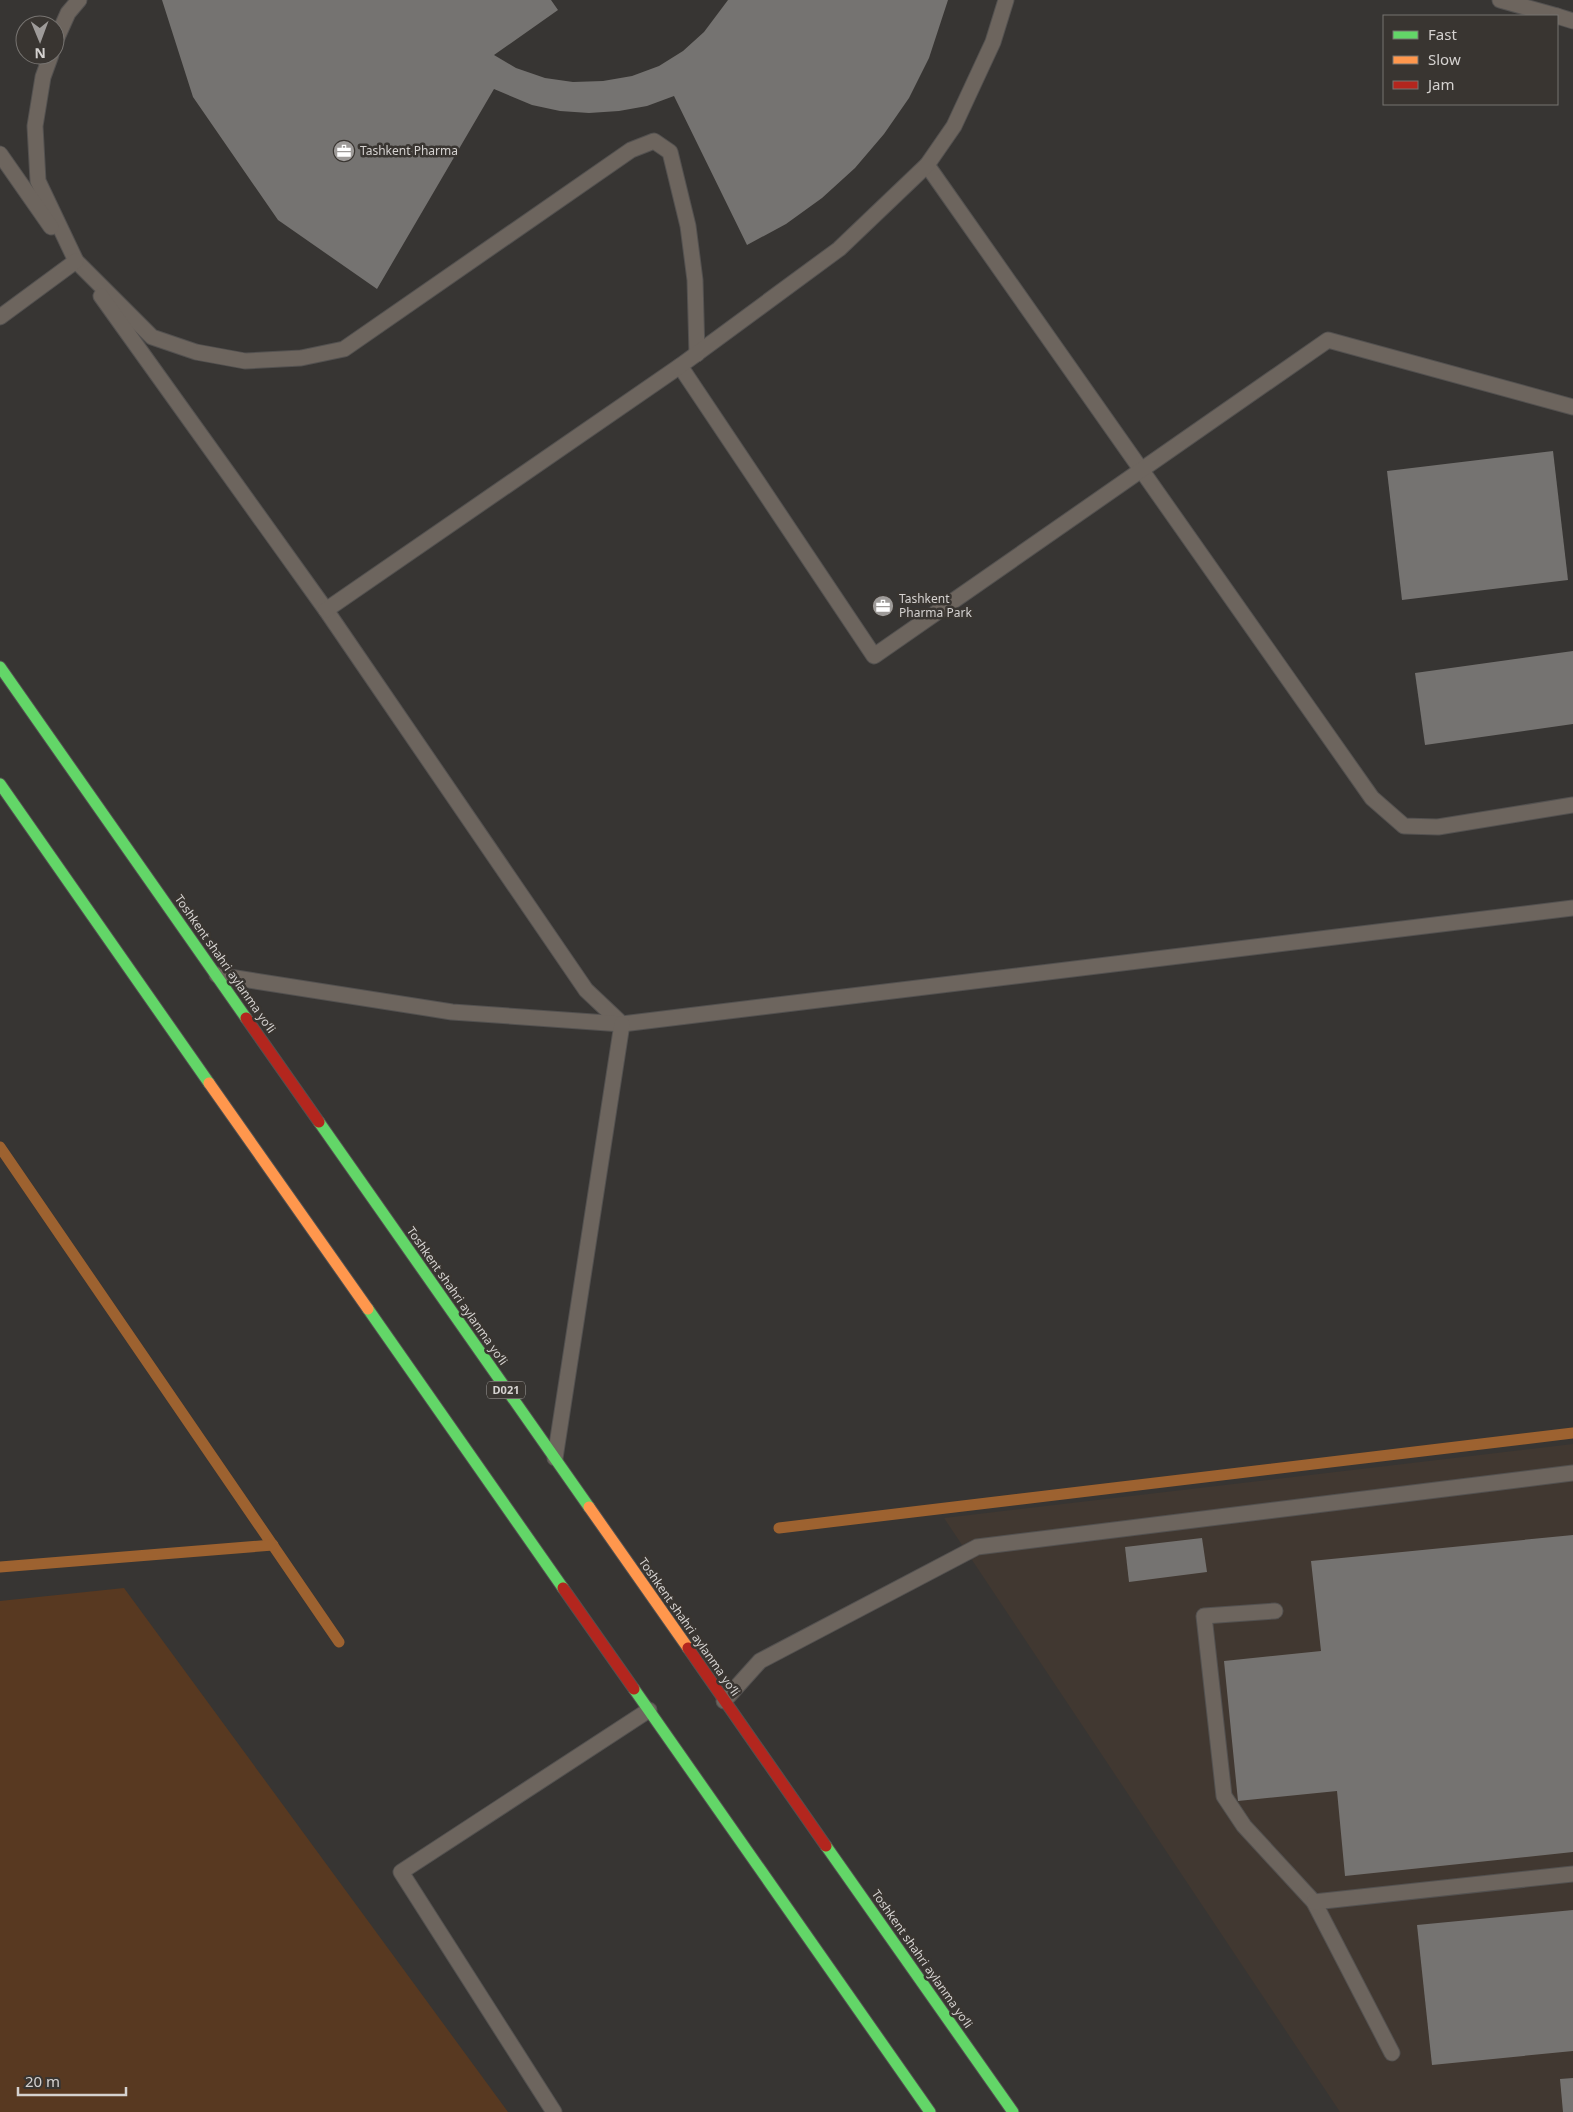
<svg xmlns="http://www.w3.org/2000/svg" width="1573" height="2112" viewBox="0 0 1573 2112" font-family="'Noto Sans',sans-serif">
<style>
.built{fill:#413831}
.green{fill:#583921}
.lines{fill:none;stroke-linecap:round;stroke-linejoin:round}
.stream{stroke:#9d6230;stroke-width:11}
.building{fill:#757371}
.lane-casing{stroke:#535150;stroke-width:17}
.fast-casing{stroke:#535150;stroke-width:13}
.slow-casing{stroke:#535150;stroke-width:13}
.jam-casing{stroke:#535150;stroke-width:13}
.lane{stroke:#6d655e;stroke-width:15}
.fast{stroke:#63d668;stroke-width:11}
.slow{stroke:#ff974d;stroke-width:11}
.jam{stroke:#b3261e;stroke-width:11}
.labels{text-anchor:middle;stroke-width:5;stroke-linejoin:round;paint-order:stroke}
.shield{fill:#393531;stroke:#a6a3a0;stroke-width:1}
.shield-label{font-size:11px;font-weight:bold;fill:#d5d2d0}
.poi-label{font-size:12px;fill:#d5d2d0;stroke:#393531;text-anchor:start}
.street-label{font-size:12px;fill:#d5d2d0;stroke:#393531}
</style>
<rect width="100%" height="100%" fill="#373533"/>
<polygon class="built" points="1573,1444 1573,2112 1340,2112 944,1518"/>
<polygon class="green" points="124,1588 508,2112 0,2112 0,1601"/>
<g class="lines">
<g class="stream">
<polyline points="0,1147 339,1642"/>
<polyline points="779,1528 1573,1433"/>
<polyline points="0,1567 273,1545"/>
</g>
</g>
<g class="building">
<polygon points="162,0 551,0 558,10 494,55 516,68 545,78 573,82 603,81 632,76 659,66 683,51 704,32 728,0 948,0 929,58 909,98 884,134 855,168 822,198 786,224 747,245 674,96 647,106 619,111 589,113 560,111 532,105 494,89 377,289 278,220 193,97"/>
<polygon points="1553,451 1568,580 1402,600 1387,471"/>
<polygon points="1573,651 1573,724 1425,745 1415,673"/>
<polygon points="1573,1535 1573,1852 1345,1876 1337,1791 1238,1801 1224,1661 1321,1651 1311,1561"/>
<polygon points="1202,1538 1207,1572 1129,1582 1125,1547"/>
<polygon points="1573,1910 1573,2051 1432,2065 1417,1925"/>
<polygon points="1573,2078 1573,2112 1563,2112 1560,2079"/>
</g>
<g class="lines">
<g class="lane-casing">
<g id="lane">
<polyline points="1500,0 1557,16"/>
<polyline points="1557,16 1573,21"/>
<polyline points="55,42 68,13 79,0"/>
<polyline points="51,55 43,77 35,126 38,181 76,261 152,337 196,352 245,361 301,358 344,349 631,150 654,141 670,152 688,226 695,280 697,354"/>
<polyline points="0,154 51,227"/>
<polyline points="927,165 1372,798 1404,826 1438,827 1573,805"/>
<polyline points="101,296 326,610 586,990 622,1024"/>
<polyline points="0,317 76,261"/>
<polyline points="680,366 874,656 1328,340 1573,407"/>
<polyline points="326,610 680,366 839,249 927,165 954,126 993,42 1006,0"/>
<polyline points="217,975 452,1012 622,1024 1573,908"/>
<polyline points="555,1458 622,1024"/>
<polyline points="1275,1611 1204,1616 1224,1796 1244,1826 1314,1902 1392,2053"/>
<polyline points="724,1701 760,1661 977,1547 1573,1473"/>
<polyline points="1314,1902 1573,1874"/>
<polyline points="554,2112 401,1872 649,1710"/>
</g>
</g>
<g class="fast-casing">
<g id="fast">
<polyline points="0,667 246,1018"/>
<polyline points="0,784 209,1083"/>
<polyline points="319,1122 589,1507"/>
<polyline points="368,1309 563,1588"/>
<polyline points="634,1689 930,2112"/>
<polyline points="826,1846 1013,2112"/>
</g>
</g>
<g class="slow-casing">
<g id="slow">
<polyline points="209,1083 368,1309"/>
<polyline points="589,1507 688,1648"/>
</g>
</g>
<g class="jam-casing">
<g id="jam">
<polyline points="246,1018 319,1122"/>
<polyline points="563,1588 634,1689"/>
<polyline points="688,1648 826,1846"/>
</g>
</g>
<use href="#lane" class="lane"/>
<use href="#fast" class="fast"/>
<use href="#slow" class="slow"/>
<use href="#jam" class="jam"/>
</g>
<defs>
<g id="office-disc" transform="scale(1.125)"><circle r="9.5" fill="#9e9b99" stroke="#393531"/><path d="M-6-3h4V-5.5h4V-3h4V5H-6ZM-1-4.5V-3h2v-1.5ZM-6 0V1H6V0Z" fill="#fff"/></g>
</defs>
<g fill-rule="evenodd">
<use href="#office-disc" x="344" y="151"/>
<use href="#office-disc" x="883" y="606"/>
</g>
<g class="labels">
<rect class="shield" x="487" y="1381.5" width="38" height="17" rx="4"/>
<g class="shield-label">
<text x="506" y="1394">D021</text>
</g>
<g class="poi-label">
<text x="360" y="155">Tashkent Pharma</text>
<text x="899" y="603">Tashkent<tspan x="899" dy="14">Pharma Park</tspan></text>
</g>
<g class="street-label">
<text transform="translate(225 964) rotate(55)" y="4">Toshkent shahri aylanma yoʻli</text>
<text transform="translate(457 1296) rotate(55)" y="4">Toshkent shahri aylanma yoʻli</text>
<text transform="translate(689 1627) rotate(55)" y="4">Toshkent shahri aylanma yoʻli</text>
<text transform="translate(922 1959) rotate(55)" y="4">Toshkent shahri aylanma yoʻli</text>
</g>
</g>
<rect x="1383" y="15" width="175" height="90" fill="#393531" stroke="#777471"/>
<rect x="1393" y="31" width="25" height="8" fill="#63d668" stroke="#777471"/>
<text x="1428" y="40" font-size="15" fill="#d5d2d0">Fast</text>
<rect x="1393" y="56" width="25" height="8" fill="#ff974d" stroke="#777471"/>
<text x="1428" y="65" font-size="15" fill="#d5d2d0">Slow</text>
<rect x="1393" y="81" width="25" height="8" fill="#b3261e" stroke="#777471"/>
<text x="1428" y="90" font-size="15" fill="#d5d2d0">Jam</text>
<g transform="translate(40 40) rotate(179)"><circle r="24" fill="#393531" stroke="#777471"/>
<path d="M0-4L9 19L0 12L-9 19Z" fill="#9e9b99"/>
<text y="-8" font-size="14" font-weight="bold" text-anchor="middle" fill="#d5d2d0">N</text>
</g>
<path d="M18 2087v8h108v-8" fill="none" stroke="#d5d2d0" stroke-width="2.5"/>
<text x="25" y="2087" font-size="15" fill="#d5d2d0" stroke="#393531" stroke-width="4" paint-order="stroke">20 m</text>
</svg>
